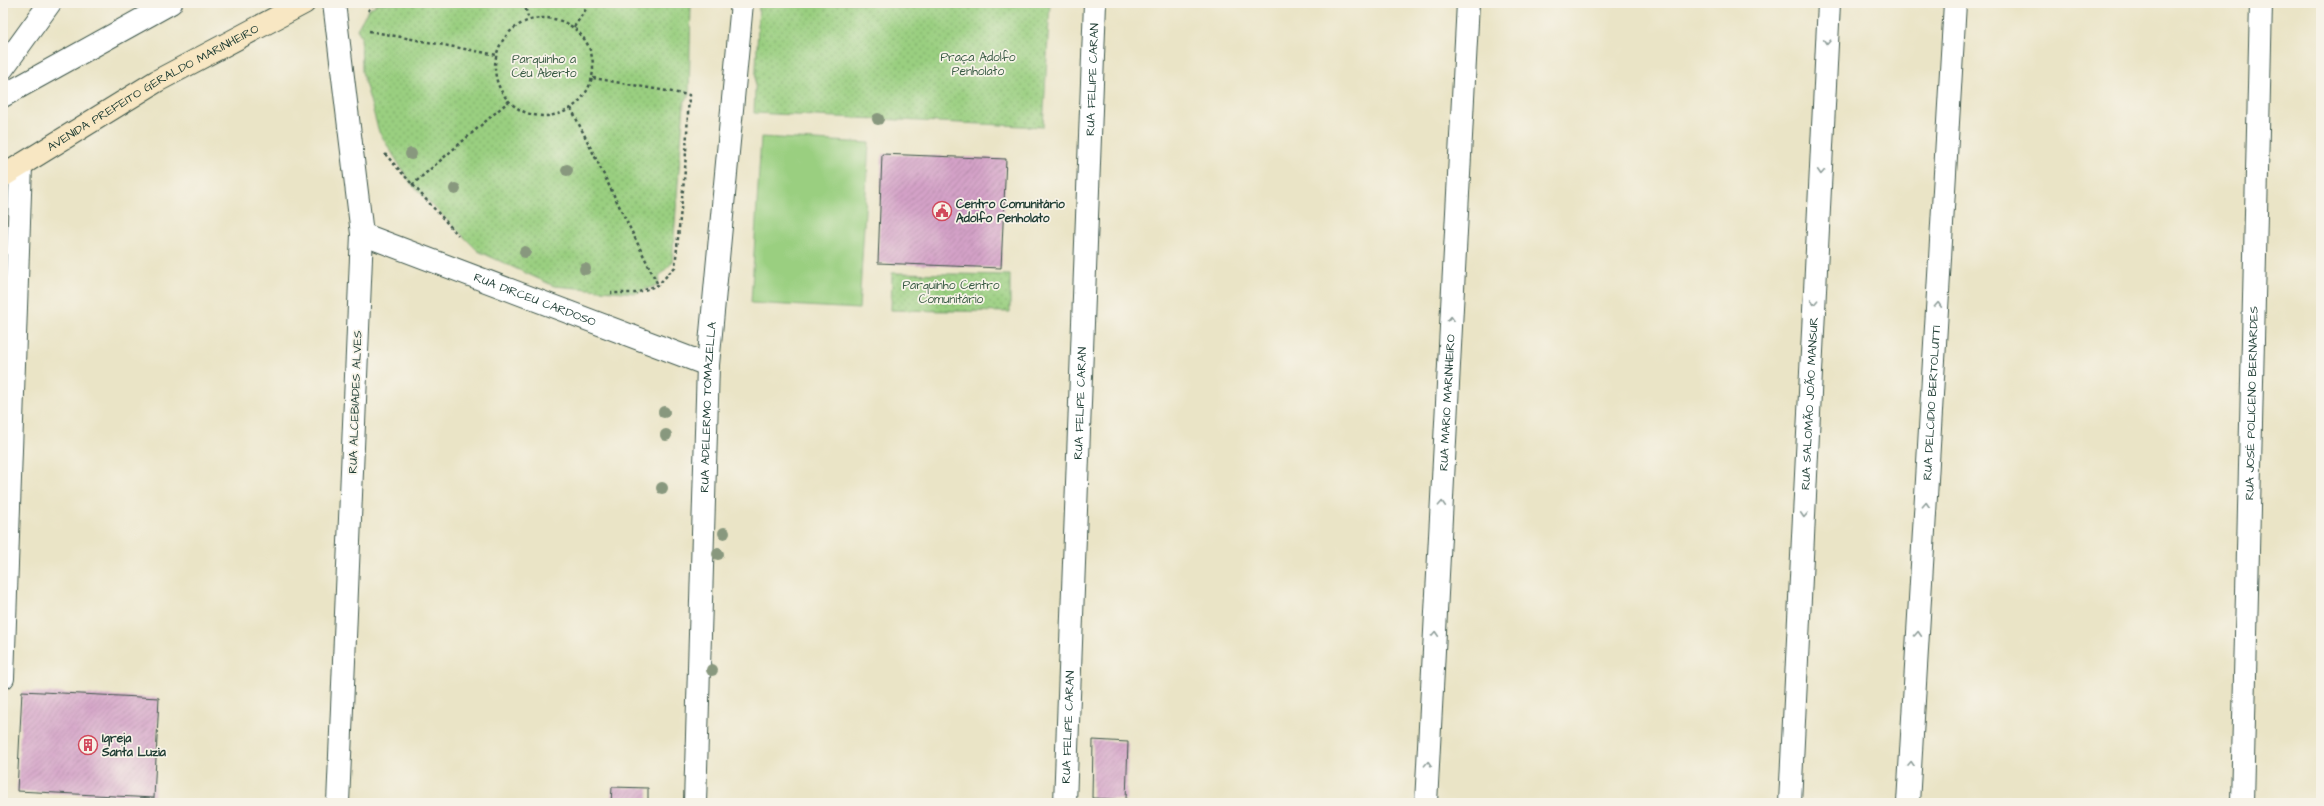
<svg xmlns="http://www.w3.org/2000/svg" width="2324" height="806" viewBox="0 0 2324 806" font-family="'Architects Daughter',sans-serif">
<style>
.grass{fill:url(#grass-dots);stroke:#5c865a}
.garden{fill:#9acf80;stroke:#5c865a}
.building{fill:url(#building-hatch)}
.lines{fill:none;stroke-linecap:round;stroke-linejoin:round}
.minor-casing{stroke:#3d564a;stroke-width:24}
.secondary-casing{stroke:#3d564a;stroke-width:24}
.path{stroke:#3d564a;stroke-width:2.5;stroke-dasharray:3 3;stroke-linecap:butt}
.minor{stroke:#fff;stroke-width:22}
.secondary{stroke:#f8e7c3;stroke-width:22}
.tree{fill:#88987e}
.oneway{stroke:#8f9e9a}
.labels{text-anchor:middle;stroke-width:3.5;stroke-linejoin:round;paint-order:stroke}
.park-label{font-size:12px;fill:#385a43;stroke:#f7f3e8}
.street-label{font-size:12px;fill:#1f3d34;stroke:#f7f3e8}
.poi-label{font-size:12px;font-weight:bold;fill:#1f3d34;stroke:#f7f3e8;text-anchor:start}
</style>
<defs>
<pattern id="grass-dots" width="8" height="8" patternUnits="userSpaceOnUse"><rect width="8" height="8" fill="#9acf80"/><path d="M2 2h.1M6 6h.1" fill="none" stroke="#7da96a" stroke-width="1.8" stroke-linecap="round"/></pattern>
<pattern id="building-hatch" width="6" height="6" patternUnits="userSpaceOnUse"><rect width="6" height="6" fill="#d4a2c8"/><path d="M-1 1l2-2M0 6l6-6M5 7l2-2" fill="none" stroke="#ab85a3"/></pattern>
</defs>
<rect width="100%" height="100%" fill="#f7f3e8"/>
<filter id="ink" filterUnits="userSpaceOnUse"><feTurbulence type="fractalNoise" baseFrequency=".025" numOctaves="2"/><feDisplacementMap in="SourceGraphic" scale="8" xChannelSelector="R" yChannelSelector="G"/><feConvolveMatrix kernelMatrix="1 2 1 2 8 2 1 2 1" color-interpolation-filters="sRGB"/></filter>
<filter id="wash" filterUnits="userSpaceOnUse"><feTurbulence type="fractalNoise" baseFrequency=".012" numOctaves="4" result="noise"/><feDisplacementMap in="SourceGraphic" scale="16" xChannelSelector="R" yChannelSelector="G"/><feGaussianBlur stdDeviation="0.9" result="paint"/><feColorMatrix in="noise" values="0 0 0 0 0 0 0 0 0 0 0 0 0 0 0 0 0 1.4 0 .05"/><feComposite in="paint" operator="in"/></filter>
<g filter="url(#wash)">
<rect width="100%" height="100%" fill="#eae4c6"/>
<g class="grass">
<polygon points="379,3 691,3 689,95 684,103 672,263 660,275 658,285 636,293 554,286 478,251 412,185 379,132 362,72 361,36 357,29 368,10"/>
<polygon points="759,3 1050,3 1043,127 754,113"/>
<polygon points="892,273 1010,275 1010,312 891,310"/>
</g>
<polygon class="garden" points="761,137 869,143 859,309 751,303"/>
<g id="blocks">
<g class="building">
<polygon points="882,154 1006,159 1001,268 878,263"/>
<polygon points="22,691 159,698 154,798 17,791"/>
<polygon points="1093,740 1128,742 1126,800 1092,798"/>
<polygon points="612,787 648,788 648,803 611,803"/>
</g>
</g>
</g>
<g filter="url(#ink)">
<use href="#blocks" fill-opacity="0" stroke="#3d564a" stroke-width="1"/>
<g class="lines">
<g class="minor-casing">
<g id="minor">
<polyline points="334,3 362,234 338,803"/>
<polyline points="3,68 50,3"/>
<polyline points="3,96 171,3"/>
<path id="s1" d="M 362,234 L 708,365"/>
<polyline points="3,678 21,165"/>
<path id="s2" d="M 695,803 L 708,365 L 742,3"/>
<path id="s3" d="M 1065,803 L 1095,3"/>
<path id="s4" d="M 1426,803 L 1468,3"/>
<path id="s5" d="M 1790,803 L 1829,3"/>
<path id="s6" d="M 1908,803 L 1955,3"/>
<path id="s7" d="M 2242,803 L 2261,3"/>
</g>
</g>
<g class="secondary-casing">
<g id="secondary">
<path id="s8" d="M 3,176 L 157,81 L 304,3"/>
</g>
</g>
<g class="path">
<polyline points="524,3 529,20"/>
<polyline points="368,11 374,3"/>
<circle cx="544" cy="67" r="49"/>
<polyline points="574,27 590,3"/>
<polyline points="369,31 497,55"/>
<polyline points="593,78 689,95 685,170 675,267 658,285 636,293 611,293"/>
<polyline points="571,108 658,285"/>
<polyline points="385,154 458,235"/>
<polyline points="412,185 509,101"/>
</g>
<use href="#minor" class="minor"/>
<use href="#secondary" class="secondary"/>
</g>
<g class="tree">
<circle cx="878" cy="119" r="6"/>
<circle cx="411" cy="154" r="6"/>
<circle cx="567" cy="170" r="6"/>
<circle cx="455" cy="189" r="6"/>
<circle cx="525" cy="252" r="6"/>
<circle cx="585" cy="269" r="6"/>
<circle cx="664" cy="412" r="6"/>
<circle cx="666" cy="435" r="6"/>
<circle cx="662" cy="488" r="6"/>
<circle cx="724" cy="533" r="6"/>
<circle cx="718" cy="554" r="6"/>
<circle cx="712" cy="670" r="6"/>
</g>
<defs><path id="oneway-chevron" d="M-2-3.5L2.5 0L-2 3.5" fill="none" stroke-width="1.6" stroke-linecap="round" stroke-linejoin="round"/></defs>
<g class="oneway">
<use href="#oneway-chevron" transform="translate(1827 42) rotate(93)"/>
<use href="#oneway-chevron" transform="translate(1821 172) rotate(93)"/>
<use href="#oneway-chevron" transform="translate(1814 302) rotate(93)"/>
<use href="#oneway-chevron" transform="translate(1938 305) rotate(-87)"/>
<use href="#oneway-chevron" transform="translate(1451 319) rotate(-87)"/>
<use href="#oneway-chevron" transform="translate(1442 504) rotate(-87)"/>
<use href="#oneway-chevron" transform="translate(1926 505) rotate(-87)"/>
<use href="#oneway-chevron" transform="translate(1804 515) rotate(93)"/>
<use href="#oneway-chevron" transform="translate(1435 634) rotate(-87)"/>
<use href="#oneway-chevron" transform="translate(1918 634) rotate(-87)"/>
<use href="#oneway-chevron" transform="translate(1428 764) rotate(-87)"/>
<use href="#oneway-chevron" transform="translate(1911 764) rotate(-87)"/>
</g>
</g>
<defs>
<g id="civic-ring" transform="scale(1)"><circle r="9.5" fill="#f7f3e8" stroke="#d1495b" stroke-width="1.5"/><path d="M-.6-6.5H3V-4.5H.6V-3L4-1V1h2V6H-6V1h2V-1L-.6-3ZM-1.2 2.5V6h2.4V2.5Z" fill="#d1495b"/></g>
<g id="building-ring" transform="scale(1)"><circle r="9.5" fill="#f7f3e8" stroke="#d1495b" stroke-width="1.5"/><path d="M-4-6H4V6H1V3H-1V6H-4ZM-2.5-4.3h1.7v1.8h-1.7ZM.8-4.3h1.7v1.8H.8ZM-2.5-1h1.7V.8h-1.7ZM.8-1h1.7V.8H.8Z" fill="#d1495b"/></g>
</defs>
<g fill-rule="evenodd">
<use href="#civic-ring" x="942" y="211"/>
<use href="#building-ring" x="88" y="745"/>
</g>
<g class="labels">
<g class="park-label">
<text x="978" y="61">Praça Adolfo<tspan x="978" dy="14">Penholato</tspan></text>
<text x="544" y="63">Parquinho a<tspan x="544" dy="14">Céu Aberto</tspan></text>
<text x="951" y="289">Parquinho Centro<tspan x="951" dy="14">Comunitário</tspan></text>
</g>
<g class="street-label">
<text dy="4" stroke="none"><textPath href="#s3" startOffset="724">RUA FELIPE CARAN</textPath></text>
<text dy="4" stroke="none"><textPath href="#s8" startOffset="174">AVENIDA PREFEITO GERALDO MARINHEIRO</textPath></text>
<text dy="4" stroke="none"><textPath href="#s1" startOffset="185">RUA DIRCEU CARDOSO</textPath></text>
<text transform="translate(355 402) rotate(-88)" y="4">RUA ALCEBIADES ALVES</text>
<text dy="4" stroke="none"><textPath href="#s3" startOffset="400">RUA FELIPE CARAN</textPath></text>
<text dy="4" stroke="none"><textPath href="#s4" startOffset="401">RUA MARIO MARINHEIRO</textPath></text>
<text dy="4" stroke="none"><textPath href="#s5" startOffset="400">RUA SALOMÃO JOÃO MANSUR</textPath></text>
<text dy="4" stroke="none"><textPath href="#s6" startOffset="401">RUA DELCIDIO BERTOLUTTI</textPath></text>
<text dy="4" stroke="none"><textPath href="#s7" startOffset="400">RUA JOSÉ POLICENO BERNARDES</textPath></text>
<text dy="4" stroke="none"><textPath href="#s2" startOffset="396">RUA ADELERMO TOMAZELLA</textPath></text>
<text dy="4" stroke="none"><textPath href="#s3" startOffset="76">RUA FELIPE CARAN</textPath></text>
</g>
<g class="poi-label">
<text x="956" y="208">Centro Comunitário<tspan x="956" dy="14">Adolfo Penholato</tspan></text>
<text x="102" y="742">Igreja<tspan x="102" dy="14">Santa Luzia</tspan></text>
</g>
</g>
<rect width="2324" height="806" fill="none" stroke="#f7f3e8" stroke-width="16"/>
</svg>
